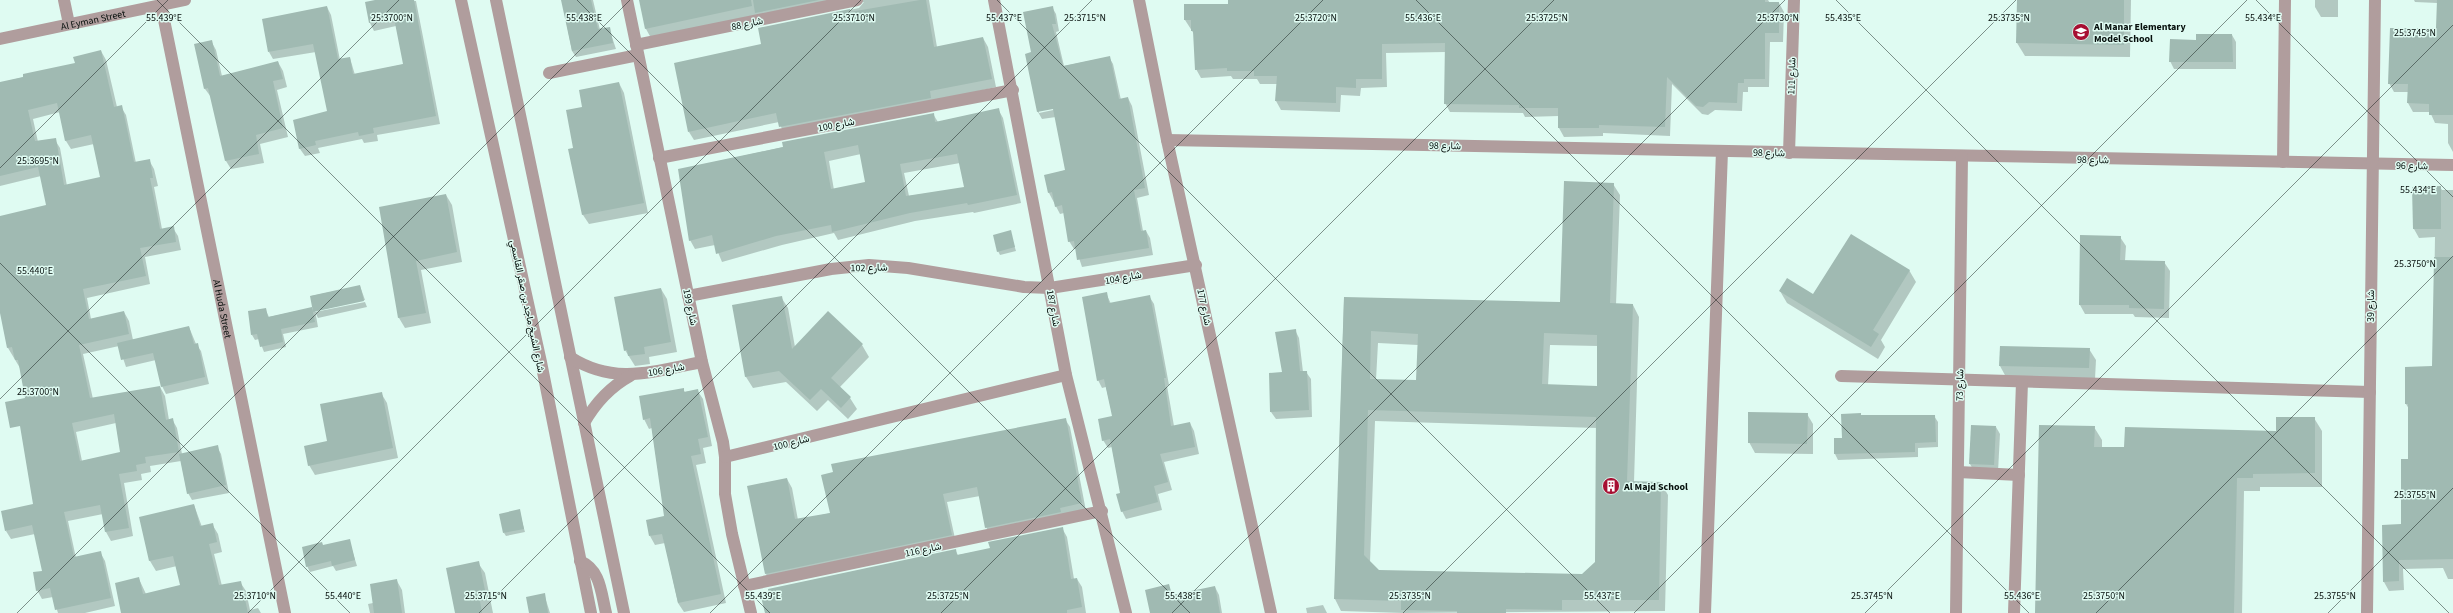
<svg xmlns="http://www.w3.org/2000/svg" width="2453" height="613" viewBox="0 0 2453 613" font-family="'Source Sans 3',Vazirmatn,sans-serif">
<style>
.shadow{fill:#0003;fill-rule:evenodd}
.building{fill:#a0bab2;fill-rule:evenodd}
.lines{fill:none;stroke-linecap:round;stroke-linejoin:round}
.minor{stroke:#b09d9d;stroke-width:12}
.ticks{fill:none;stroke:#050e0b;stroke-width:1;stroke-opacity:0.45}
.labels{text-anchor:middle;stroke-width:3;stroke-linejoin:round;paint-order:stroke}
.street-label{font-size:10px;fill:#050e0b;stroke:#dffbf2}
.poi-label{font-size:10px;font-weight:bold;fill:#050e0b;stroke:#dffbf2;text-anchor:start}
.ticks-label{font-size:10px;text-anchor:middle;fill:#050e0b;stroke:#dffbf2;stroke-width:3;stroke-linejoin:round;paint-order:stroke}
</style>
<rect width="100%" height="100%" fill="#dffbf2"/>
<g class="shadow">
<polygon points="380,0 416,1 440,124 377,135 378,141 364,143 362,139 318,148 320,153 305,156 300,149 294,121 328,112 316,52 273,59 269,52 327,7 331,15 340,60 350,58 355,75 405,64 396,26 374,31 370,23 366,3"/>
<polygon points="562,0 593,0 600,30 609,28 616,49 576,57 572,51"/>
<polygon points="640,0 929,0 937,47 983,38 988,47 996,87 785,136 779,122 694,140 689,132 762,45 759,29 859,8 864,2 651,38 646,29"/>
<polygon points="1229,0 1768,0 1770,3 1779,3 1784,12 1783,42 1770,42 1769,87 1748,87 1748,92 1743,92 1742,111 1715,110 1708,115 1702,114 1672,84 1670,136 1603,133 1603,136 1564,137 1559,128 1559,116 1525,117 1523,113 1450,112 1445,103 1446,52 1386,53 1387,87 1361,88 1360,96 1341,95 1340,112 1281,110 1276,101 1277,84 1260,84 1257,79 1233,79 1231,76 1201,78 1196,69 1194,34 1185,20 1229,5"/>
<polygon points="2018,0 2131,0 2130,57 2025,56 2017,43"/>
<polygon points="2315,0 2338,0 2338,17 2321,17 2315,7"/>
<polygon points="2414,0 2453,0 2453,152 2448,143 2448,124 2435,123 2430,112 2413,112 2408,103 2408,92 2394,92 2389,83 2437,29 2437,3 2415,2"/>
<path d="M 1052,7 L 1056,14 L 1059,31 L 1056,32 L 1064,66 L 1109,57 L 1113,64 L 1121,100 L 1128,98 L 1132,106 L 1149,195 L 1137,198 L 1143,231 L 1146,231 L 1150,238 L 1153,255 L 1082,267 L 1076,249 L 1074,249 L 1069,241 L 1064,213 L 1060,214 L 1049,193 L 1045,176 L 1066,170 L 1056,117 L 1042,119 L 1038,112 L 1026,55 L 1032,53 ZM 1058,107 L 1058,109 L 1039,113 L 1039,111 Z"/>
<polygon points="2232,35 2236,42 2236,69 2174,69 2170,61 2197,41"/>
<polygon points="211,41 216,50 222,76 278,62 283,71 287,87 277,90 288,137 260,144 264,163 231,169 226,161 211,97 205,89 195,45"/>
<path d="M 101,51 L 106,60 L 117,107 L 121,107 L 126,115 L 136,163 L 149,160 L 154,169 L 158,186 L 154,187 L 162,229 L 173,228 L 178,236 L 181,250 L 145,257 L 150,284 L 87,298 L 91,319 L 124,312 L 129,321 L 133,340 L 189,327 L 196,344 L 201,351 L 209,384 L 166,394 L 162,386 L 156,360 L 126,367 L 119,346 L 83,354 L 93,399 L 160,387 L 165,396 L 169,420 L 172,419 L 177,428 L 182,454 L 217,447 L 221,454 L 229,493 L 192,500 L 188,493 L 181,461 L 150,466 L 151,472 L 141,474 L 142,480 L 124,483 L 133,536 L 111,541 L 106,532 L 103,514 L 68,521 L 76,558 L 100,552 L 105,561 L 115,606 L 85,613 L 58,613 L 53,597 L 42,599 L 37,590 L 43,571 L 35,534 L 11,539 L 6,531 L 34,505 L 26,399 L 20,368 L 8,348 L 0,308 L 0,217 L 47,206 L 41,176 L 0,186 L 0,83 L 76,64 ZM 60,112 L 66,141 L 71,149 L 94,144 L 101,178 L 67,186 L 60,148 L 55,140 L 38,142 L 33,119 ZM 116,423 L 121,453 L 82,461 L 76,432 Z"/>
<polygon points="619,83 624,93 648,213 589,224 583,215 583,108"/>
<path d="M 998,109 L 1003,118 L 1021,203 L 974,213 L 973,212 L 915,221 L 838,240 L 834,233 L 782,245 L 722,262 L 715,245 L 695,249 L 690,240 L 679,170 L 933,114 L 938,122 ZM 861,154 L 867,183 L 834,190 L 829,161 ZM 960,163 L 965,188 L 909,196 L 904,173 Z"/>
<path d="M 1613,184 L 1620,195 L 1616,305 L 1633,305 L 1639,317 L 1634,482 L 1661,483 L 1668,495 L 1665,611 L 1404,613 L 1341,611 L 1335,599 L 1344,299 L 1561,303 ZM 1378,343 L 1418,345 L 1417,381 L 1376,380 ZM 1550,345 L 1598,346 L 1598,387 L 1548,386 ZM 1375,421 L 1597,428 L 1596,563 L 1582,575 L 1378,571 L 1370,563 Z"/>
<polygon points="2440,187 2442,190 2453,190 2453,579 2448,579 2443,568 2403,569 2404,590 2389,591 2384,582 2402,525 2410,460 2409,409 2406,404 2433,367 2435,237 2419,238 2414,229"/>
<polygon points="446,195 452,205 462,262 421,270 431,323 405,328 399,318 380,208"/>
<polygon points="1010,232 1016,251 1000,255 998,251"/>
<polygon points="2120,237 2126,246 2125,261 2164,262 2170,271 2169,318 2135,317 2133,314 2085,314 2080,305"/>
<polygon points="1909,270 1916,282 1881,340 1885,347 1878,359 1787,303 1780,291 1814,296"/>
<polygon points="360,286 365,300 315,310 318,327 283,334 286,347 264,352 259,339 255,340 252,335 265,309 269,317 312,308 314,312 311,296"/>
<polygon points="661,289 667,299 677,352 649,357 650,364 635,366 625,350"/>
<polygon points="1106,293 1111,304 1149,296 1154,304 1169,385 1167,386 1174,426 1190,423 1194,431 1199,454 1164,462 1172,490 1158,494 1162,510 1126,519 1122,511 1121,494 1112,447 1108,448 1103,440 1113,417 1106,387 1102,388 1098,380"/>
<polygon points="781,297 788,308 795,347 828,312 862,345 869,357 839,388 850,398 857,409 848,419 828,400 817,411 786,382 753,388 746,377 733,306"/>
<polygon points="365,302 367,307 318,318 315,312"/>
<polygon points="1295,330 1299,338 1303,372 1306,372 1311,379 1312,417 1276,419 1271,412"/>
<polygon points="2089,349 2096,360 2095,379 2006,377 2000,366"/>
<polygon points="683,389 685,392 697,390 703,399 712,446 703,448 706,463 696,465 726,603 684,612 678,603 665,543 655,545 650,536 665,517 652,428 649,429 644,419"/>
<polygon points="381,393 387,403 398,458 315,475 309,465 328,442"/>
<polygon points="1807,414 1813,424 1813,454 1755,453 1749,442"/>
<polygon points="1934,416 1938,422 1938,447 1918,448 1918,457 1838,460 1835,454 1843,439"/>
<polygon points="2314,418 2322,431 2322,487 2260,487 2260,491 2244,491 2242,613 2036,613 2094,427 2102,440 2102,448 2125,448 2277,432"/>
<polygon points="1065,419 1070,427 1086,511 991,536 986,527 980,496 947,502 956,543 770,582 766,574 787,479 792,488 798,520 831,513"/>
<polygon points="1996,427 2000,434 1998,472 1974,471 1970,464"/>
<polygon points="194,505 202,527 212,524 218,534 222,552 214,554 222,586 240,582 246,591 250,610 258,608 261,613 122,613 139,579 146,594 182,586 177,566 156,571 150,561 140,518"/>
<polygon points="519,511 525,532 506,536 504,533"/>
<polygon points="1062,528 1067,537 1074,579 1077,579 1082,587 1086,613 766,613 955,550 958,555 991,549"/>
<polygon points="349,540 357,566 336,571 333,566 310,572 307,566 323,546"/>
<polygon points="478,563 485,573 493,613 456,613"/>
<polygon points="397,581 402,590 405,613 370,613 368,604 373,603"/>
<polygon points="1168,585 1173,596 1215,587 1219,595 1222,613 1151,613"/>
<polygon points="544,594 550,613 530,613"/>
<polygon points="1323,605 1327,613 1307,613 1306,608"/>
</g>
<g class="building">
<polygon points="375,0 414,0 436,116 373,128 374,133 359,136 358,132 315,141 316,145 299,149 293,120 327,111 313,44 268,52 262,19 327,6 338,59 350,57 353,74 403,64 394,18 369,23 365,2"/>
<polygon points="561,0 591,0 598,29 610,27 613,43 572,51"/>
<polygon points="639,0 751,0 752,6 645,29"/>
<polygon points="753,0 819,0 755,13"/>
<polygon points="920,0 926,0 934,47 983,37 992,79 930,91 931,98 779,127 776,113 688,132 674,63 761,44 758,28 850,9 850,12"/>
<polygon points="1228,0 1765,0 1765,2 1779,2 1779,33 1765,33 1765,79 1744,79 1744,83 1738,83 1737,103 1709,102 1703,107 1696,106 1667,77 1665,127 1599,125 1599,128 1558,128 1558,108 1519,108 1519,105 1444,104 1445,43 1382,44 1382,79 1356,79 1356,88 1336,87 1336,103 1275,101 1277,76 1254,76 1254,71 1227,71 1227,68 1195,70 1193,31 1191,31 1191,20 1184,20 1184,4 1228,4"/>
<polygon points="2017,0 2124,0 2124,45 2016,43"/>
<polygon points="2437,0 2453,0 2453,115 2429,115 2429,104 2407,103 2408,84 2388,84 2390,28 2436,28"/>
<polygon points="1053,6 1056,24 1052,24 1063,66 1110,56 1119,99 1128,97 1145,188 1134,190 1141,231 1146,230 1149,248 1077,260 1074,241 1068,242 1062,205 1055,207 1052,192 1048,193 1044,175 1065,170 1053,109 1037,112 1025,54 1031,52 1023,12"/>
<polygon points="2196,34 2232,34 2233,62 2169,62 2170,39 2196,40"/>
<polygon points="212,40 220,76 278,61 283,79 273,81 283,128 256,135 259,154 225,161 208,88 204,89 194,44"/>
<path d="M 101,50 L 114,107 L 122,105 L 134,162 L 150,159 L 153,178 L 150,178 L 160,229 L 174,226 L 176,242 L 140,248 L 146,276 L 83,289 L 89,319 L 124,311 L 129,334 L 79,345 L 90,398 L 160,386 L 166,420 L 173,418 L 179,452 L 145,457 L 146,463 L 136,465 L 137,471 L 119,474 L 129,528 L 105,532 L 100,505 L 64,512 L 74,557 L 101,551 L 111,598 L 55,610 L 50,588 L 36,591 L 33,572 L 42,571 L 32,525 L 5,531 L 1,511 L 33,504 L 20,426 L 10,428 L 5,402 L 25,398 L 18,360 L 15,360 L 12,347 L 7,348 L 0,313 L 0,216 L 46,205 L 38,167 L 0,176 L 0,82 L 23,77 L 23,74 L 75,63 L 73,57 ZM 57,103 L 65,141 L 91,135 L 100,177 L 64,185 L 56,138 L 35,141 L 28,110 ZM 114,414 L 120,452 L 80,461 L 72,423 Z"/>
<polygon points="619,82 644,203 582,215 568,149 573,148 566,110 582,107 579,90"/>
<path d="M 999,108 L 1017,195 L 968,205 L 967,203 L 910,213 L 832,232 L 831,225 L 776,236 L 716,254 L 712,235 L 689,241 L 678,169 L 783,147 L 782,142 L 934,113 L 935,122 ZM 858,145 L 865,182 L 831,189 L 824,152 ZM 957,154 L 964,187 L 906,196 L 900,164 Z"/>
<path d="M 1564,181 L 1614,183 L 1610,303 L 1633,304 L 1627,481 L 1661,482 L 1659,600 L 1562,600 L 1562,610 L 1506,609 L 1506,613 L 1457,613 L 1457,611 L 1401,610 L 1401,601 L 1334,599 L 1344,297 L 1560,302 ZM 1371,331 L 1418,334 L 1416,380 L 1370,379 ZM 1544,333 L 1597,335 L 1597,386 L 1542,384 ZM 1368,410 L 1596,417 L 1595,562 L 1582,574 L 1379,570 L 1364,555 Z"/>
<polygon points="2441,186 2441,229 2413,229 2412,187"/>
<polygon points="446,194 457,252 416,261 426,313 398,318 379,207"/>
<polygon points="1011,230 1015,247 997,252 993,235"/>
<polygon points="1851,234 1910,270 1873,330 1879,334 1871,347 1779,291 1787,278 1813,294"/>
<polygon points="2080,235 2121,236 2120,260 2165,261 2164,309 2129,308 2129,305 2079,305"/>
<polygon points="2434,257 2453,257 2453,559 2399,560 2399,581 2383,582 2382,525 2401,524 2401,459 2408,459 2408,404 2405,404 2405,367 2432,366"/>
<polygon points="360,285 364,301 313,312 310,296"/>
<polygon points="661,288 671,342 644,347 645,354 628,356 627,350 624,351 614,297"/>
<polygon points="1107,292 1109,303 1150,295 1166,378 1164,378 1171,426 1190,422 1195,447 1160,454 1168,482 1154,486 1158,502 1121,512 1116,494 1120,493 1110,439 1102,441 1098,419 1112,416 1104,379 1097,381 1082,297"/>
<polygon points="782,296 792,349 828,311 863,344 831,378 851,397 841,408 821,389 810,400 779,371 745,377 732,305"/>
<polygon points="312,307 315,322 281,329 283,342 260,347 257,334 251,335 248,311 266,308 268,317"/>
<polygon points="189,326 194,344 198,343 205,377 161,387 153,353 121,360 117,343"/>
<polygon points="1296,329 1300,371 1307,371 1309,410 1270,412 1269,373 1282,372 1275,332"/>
<polygon points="2000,346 2090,348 2089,368 1999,366"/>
<polygon points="684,388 684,392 698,389 708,437 698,439 701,454 691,456 721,594 678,603 662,534 649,536 646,520 664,516 650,418 643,420 639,396"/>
<polygon points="382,392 393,448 308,466 304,446 327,441 320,404"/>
<polygon points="1748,412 1808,413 1807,444 1748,443"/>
<polygon points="1861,413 1861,415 1935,415 1936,442 1915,443 1915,452 1834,454 1834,438 1842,438 1841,414"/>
<polygon points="2276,417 2315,417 2315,473 2253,474 2253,478 2237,478 2234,613 2035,613 2039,425 2095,426 2094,447 2124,447 2125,427 2276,431"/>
<polygon points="1066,418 1082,503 1060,508 1061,512 985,528 977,487 943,494 952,535 765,574 747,486 787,478 795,519 830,513 821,475 833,472 831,464"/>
<polygon points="1971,425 1996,426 1994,465 1969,464"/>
<polygon points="218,445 226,485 187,494 179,454"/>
<polygon points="194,504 200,526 213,523 217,542 209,544 219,585 241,581 248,613 121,613 115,583 139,577 143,594 180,585 173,556 149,561 139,517"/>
<polygon points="520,509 524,529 503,533 499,514"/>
<polygon points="1063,527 1071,579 1077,578 1082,607 1067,610 1067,613 765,613 761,597 769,595 768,589 956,549 957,555 990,548 988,542"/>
<polygon points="350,539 355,560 332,566 331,561 306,567 302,547 322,542 323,545"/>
<polygon points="479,561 487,600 480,601 482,613 455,613 446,568"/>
<polygon points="397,579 402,613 374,613 370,584"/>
<polygon points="1169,584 1172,595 1215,586 1220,613 1150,613 1145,590"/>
<polygon points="545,593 548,613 529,613 526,597"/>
</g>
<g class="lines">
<g class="minor">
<polyline points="64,0 69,24"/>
<polyline points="461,0 541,362 591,613"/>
<polyline points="496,0 624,613"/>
<polyline points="627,0 702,362 723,442 725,457 725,494 732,534 751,613"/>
<polyline points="994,0 1066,375 1126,613"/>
<polyline points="1139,0 1167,140 1271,613"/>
<path id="s1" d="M 161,5 L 285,613"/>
<path id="s2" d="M 0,39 L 185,0"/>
<polyline points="636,45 857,0"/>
<polyline points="549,73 638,55"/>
<polyline points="1167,140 2453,165"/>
<polyline points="1789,153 1794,0"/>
<polyline points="659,158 1013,90"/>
<polyline points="2283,162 2285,0"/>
<polyline points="688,296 831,269 869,265 908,268 1024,287 1050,288 1196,265"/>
<path d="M 570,357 C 615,386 654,371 702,362"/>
<polyline points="1841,376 2370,392"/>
<path d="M 584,423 C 596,402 610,387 630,376"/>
<polyline points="725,457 1066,375"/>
<polyline points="1958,472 2019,475"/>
<path d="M 580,561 C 601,570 601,593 606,613"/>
<polyline points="744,586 1102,511"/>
<polyline points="1705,613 1722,151"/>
<polyline points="1956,613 1962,156"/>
<polyline points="2014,613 2022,382"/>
<polyline points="2367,613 2375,0"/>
</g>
</g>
<path class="ticks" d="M 157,0 L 770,613M 577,0 L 1190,613M 997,0 L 1610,613M 1416,0 L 2029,613M 1836,0 L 2449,613M 2256,0 L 2453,197M 0,168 L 168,0M 0,263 L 350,613M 0,399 L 399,0M 17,613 L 630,0M 248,613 L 861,0M 479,613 L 1092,0M 710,613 L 1323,0M 941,613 L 1554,0M 1172,613 L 1785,0M 1403,613 L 2016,0M 1634,613 L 2247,0M 1865,613 L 2453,25M 2096,613 L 2453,256M 2328,613 L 2453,488"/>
<defs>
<g id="school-disc" transform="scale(0.9)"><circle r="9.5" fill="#a70e31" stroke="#dffbf2"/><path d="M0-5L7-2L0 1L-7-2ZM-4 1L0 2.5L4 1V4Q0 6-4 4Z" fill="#fff"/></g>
<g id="building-disc" transform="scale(0.9)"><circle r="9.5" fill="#a70e31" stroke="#dffbf2"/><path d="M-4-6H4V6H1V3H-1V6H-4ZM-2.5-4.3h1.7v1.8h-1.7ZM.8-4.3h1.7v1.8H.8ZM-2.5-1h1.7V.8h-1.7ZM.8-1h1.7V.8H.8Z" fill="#fff"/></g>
</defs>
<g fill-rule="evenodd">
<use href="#school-disc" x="2081" y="32"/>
<use href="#building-disc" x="1611" y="486"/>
</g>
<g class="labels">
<g class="street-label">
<text dy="4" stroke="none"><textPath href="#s2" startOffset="95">Al Eyman Street</textPath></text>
<text transform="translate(747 23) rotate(-12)" y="4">شارع 88</text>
<text transform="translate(1791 76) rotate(-88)" y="4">شارع 111</text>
<text transform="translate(836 124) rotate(-11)" y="4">شارع 100</text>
<text transform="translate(1445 145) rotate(1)" y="4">شارع 98</text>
<text transform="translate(1769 152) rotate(1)" y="4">شارع 98</text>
<text transform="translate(2093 159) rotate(1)" y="4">شارع 98</text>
<text transform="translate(2412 165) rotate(1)" y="4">شارع 96</text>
<text transform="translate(869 267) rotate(-1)" y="4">شارع 102</text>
<text transform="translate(1123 277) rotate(-10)" y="4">شارع 104</text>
<text transform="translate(528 306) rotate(78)" y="4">شارع الشيخ ماجد بن صقر القاسمي</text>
<text transform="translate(2370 306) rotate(-90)" y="4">شارع 39</text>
<text transform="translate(691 307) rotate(78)" y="4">شارع 199</text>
<text transform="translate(1205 307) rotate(78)" y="4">شارع 177</text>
<text transform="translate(1054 308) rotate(80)" y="4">شارع 187</text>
<text dy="4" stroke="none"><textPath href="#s1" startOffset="310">Al Huda Street</textPath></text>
<text transform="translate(666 369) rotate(-10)" y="4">شارع 106</text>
<text transform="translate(1959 385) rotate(-89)" y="4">شارع 73</text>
<text transform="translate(791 442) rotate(-14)" y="4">شارع 100</text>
<text transform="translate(923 549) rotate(-12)" y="4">شارع 116</text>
</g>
<g class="poi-label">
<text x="2094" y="30">Al Manar Elementary<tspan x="2094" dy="12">Model School</tspan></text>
<text x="1624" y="490">Al Majd School</text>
</g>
</g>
<g class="ticks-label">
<text x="2263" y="21">55.434°E</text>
<text x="164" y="21">55.439°E</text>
<text x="392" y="21">25.3700°N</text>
<text x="584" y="21">55.438°E</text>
<text x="854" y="21">25.3710°N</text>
<text x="1004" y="21">55.437°E</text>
<text x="1085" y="21">25.3715°N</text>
<text x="1316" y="21">25.3720°N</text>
<text x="1423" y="21">55.436°E</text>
<text x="1547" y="21">25.3725°N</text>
<text x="1778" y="21">25.3730°N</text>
<text x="1843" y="21">55.435°E</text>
<text x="2009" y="21">25.3735°N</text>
<text x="2415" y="36">25.3745°N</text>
<text x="38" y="164">25.3695°N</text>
<text x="2418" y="193">55.434°E</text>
<text x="2415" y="267">25.3750°N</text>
<text x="35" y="274">55.440°E</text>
<text x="38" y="395">25.3700°N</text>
<text x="2415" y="498">25.3755°N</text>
<text x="255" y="599">25.3710°N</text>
<text x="486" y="599">25.3715°N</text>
<text x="948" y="599">25.3725°N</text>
<text x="1410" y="599">25.3735°N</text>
<text x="1602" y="599">55.437°E</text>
<text x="2022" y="599">55.436°E</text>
<text x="2104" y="599">25.3750°N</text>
<text x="2335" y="599">25.3755°N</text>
<text x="343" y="599">55.440°E</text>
<text x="763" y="599">55.439°E</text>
<text x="1183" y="599">55.438°E</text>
<text x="1872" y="599">25.3745°N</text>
</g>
</svg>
